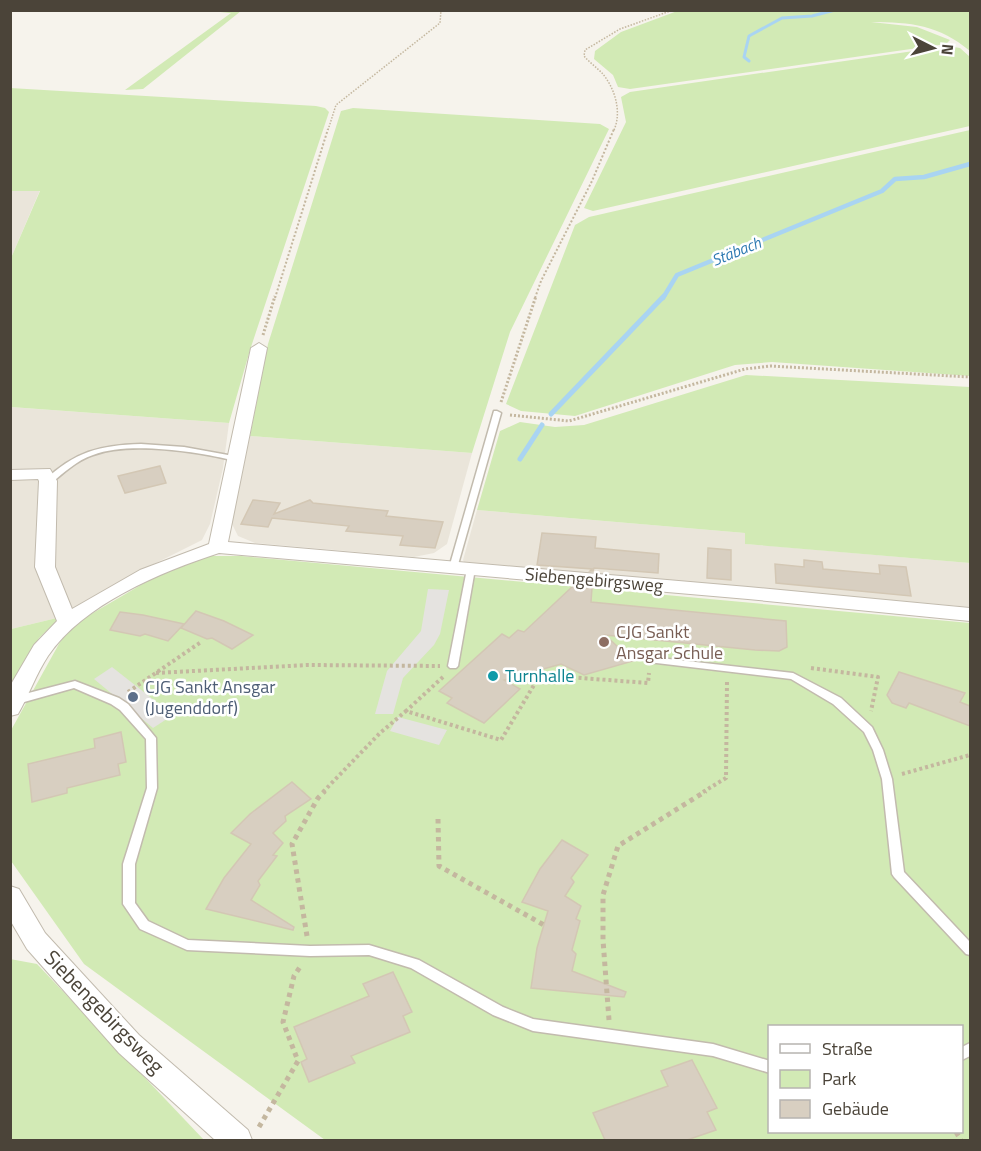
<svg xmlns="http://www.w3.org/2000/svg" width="981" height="1151" viewBox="0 0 981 1151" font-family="'Titillium Web',sans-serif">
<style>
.residential{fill:#eae5da}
.green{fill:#d2eab5;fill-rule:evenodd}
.parking{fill:#e5e3e0}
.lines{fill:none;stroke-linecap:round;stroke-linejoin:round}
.stream-far2{stroke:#a9d4f2;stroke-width:3}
.stream-far1{stroke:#a9d4f2;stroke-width:4.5}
.stream{stroke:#a9d4f2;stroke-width:5}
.building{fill:#d8cfc1;stroke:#d3c7b4;stroke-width:1.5}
.service-casing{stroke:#c2bbae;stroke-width:3}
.minor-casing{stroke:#c2bbae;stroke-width:2}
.path-far4{stroke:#c4b79f;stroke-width:1.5;stroke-dasharray:1.5 1.5;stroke-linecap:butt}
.path-far3{stroke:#c4b79f;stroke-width:2;stroke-dasharray:2 2;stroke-linecap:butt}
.path-far2{stroke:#c4b79f;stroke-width:3;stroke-dasharray:2 2;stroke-linecap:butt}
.path-far1{stroke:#c4b79f;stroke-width:4;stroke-dasharray:3 3;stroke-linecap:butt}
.path{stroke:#c4b79f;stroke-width:5;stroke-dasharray:4.5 4.5;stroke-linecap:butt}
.service{fill:#fff;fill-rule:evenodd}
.minor{fill:#fff;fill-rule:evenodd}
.education-dot{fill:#8d6e63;stroke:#fff;stroke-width:2}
.culture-dot{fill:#0f9aa8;stroke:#fff;stroke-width:2}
.service-dot{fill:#5c6f8a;stroke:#fff;stroke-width:2}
.labels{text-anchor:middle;stroke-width:5;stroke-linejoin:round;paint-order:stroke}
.far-water-label{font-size:16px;font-style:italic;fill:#2e7ab2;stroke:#fff}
.street-label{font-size:18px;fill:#4b4439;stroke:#fff}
.education-label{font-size:18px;fill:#785e54;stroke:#fff;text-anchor:start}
.culture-label{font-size:18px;fill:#0d838f;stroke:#fff;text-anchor:start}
.service-label{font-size:18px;fill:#4e5e75;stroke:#fff;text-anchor:start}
.near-street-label{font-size:21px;fill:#4b4439;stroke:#fff}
</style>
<rect width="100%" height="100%" fill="#f6f3ec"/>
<g class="residential">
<polygon points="40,190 11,258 11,191"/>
<polygon points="10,407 229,423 223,468 210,524 202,540 136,573 61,617 11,629"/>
<polygon points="250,436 472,453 447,544 434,553 414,557 255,543 238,536 232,524"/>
<polygon points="477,510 745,533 746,544 970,563 970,607 464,562 463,560"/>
</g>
<g class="green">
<path d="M 680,10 L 970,11 L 970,51 C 939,25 911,22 871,22 L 917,27 L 950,40 L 946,44 L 630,89 L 618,87 L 613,75 L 594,59 L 595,51 L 621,32 Z"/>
<polygon points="210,11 241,11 143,89 125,90 231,13"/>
<polygon points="948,46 960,48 970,57 970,126 593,211 584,208 626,122 621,97 630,92"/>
<polygon points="10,88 316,106 325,108 329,112 250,350 229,423 11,407 11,258 40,191 11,191"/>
<polygon points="353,108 600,124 609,129 510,332 472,453 250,436 268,344 341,111"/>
<polygon points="970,130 970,376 772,362 735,365 575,416 521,411 506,404 575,225 589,217"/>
<polygon points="746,375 970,387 970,563 745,544 745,533 477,510 500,431 520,422 555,427 584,425"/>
<path d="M 206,556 L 241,556 L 970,623 L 970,1140 L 325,1140 L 84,964 L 11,861 L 10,732 L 60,642 L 74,624 L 146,582 L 188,561 ZM 770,1026 L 962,1026 L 962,1132 L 770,1132 Z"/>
<polygon points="61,617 39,638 11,689 11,629"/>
<polygon points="10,959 37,964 204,1140 11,1140"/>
</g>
<g class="parking">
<polygon points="428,589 449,590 440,634 434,645 403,678 393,714 375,714 387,671 421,631"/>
<polygon points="112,667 173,715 153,728 94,679"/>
<polygon points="398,717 447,730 439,745 390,731"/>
</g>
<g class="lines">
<polyline class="stream-far2" points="749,61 744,57 749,36 782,18 812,16 835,10"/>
<polyline class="stream-far1" points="663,298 677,275 882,191 895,179 924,177 970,164"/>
<g class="stream">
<polyline points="551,414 664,296"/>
<polyline points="520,459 542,425"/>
</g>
</g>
<g class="building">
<polygon points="160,466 166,483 125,493 118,476"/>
<polygon points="253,500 280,503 274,514 310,500 313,503 388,511 386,516 443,522 435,548 400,545 403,536 346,531 349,526 272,518 268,527 241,524"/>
<polygon points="542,533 596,537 595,548 659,554 658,573 594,568 593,571 590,571 592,569 537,565"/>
<polygon points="708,548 731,550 731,580 707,578"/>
<polygon points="804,560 822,562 823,569 880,574 879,565 906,567 911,596 776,583 775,564 804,567"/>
<polygon points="573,586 592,588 591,602 786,621 787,647 779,651 755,650 605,635 633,661 584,675 561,664 504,680 520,689 484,723 447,703 452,698 439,691 502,634 509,638 518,630 524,632"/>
<polygon points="196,611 224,621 253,635 232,649 212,638 207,639 181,628"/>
<polygon points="120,612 143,615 184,624 168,641 145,634 140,636 110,630"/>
<polygon points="899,672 965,693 960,702 970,706 970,726 909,703 906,708 892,703 887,695"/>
<polygon points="121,732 126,762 118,764 120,775 67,788 67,793 32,802 28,764 95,748 94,739"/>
<polygon points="292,782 311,799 285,816 286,821 273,833 283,843 273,855 277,856 258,881 260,885 251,900 294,927 293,930 206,909 224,878 251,844 231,833 250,814"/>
<polygon points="562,840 588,855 571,878 574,882 565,896 581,906 576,919 580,921 572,950 576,954 572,971 626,992 624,997 531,988 537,948 548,911 522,902 540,869"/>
<polygon points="393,972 412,1012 403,1016 410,1032 351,1056 355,1063 309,1082 301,1062 307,1059 294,1027 369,996 363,984"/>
<polygon points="692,1060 717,1108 707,1112 716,1130 687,1140 605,1140 593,1113 668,1086 661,1071"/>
</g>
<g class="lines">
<g class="service-casing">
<g id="service">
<polygon points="494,411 497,411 501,413 457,568 456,570 450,570 449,568"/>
<path d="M 141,444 L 184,447 L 239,457 L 240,459 L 236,461 C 198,452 130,441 93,455 C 77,460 64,473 51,483 L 48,483 L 44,481 C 74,452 100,445 141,444 Z"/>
<polygon points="471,566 475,569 458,666 456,668 450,668 448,666 467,569"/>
<polygon points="651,657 793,673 841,698 872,727 883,750 892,779 904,872 970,942 970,955 966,954 894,877 892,874 882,779 873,750 864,732 833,704 791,679 648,662 646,660 648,658"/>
<polygon points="75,681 119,698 128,704 156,738 157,788 135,864 135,903 148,921 188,940 310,946 369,945 419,960 503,1007 533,1019 713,1044 770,1061 770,1073 713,1056 533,1031 493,1015 411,968 369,955 310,956 187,950 140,929 123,904 123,864 147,788 146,739 120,710 111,704 74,688 17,704 13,703 12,700 13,697"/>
<polygon points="970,1043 970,1056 962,1060 962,1047"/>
</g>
</g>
<g class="minor-casing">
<g id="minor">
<path d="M 259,343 L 267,348 L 228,542 L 748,587 L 970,608 L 970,621 L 748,599 L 219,553 C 161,572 83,604 48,656 C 36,674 29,695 18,714 L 10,716 L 10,686 L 34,645 L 57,621 L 35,567 L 39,481 L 38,479 L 10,480 L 10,470 L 50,469 L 57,481 L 55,567 L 72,609 L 140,570 L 209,544 L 251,348 Z"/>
<polygon points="10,886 19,889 45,933 139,1035 248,1130 252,1140 215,1140 119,1053 27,949 10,920"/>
</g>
</g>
<g class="path-far4">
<polyline points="328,130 336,105 440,23 441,10"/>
<path d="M 614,130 C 622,112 615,88 602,73 C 596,67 589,62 584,56 L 585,50 L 620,29 L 673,10"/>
</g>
<g class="path-far3">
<polyline points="275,298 328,129"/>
<polyline points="535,298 541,281 592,181 614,129"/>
</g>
<g class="path-far2">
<polyline points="263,335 275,296"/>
<polyline points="501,402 536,296"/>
<polyline points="510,415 569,421 745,369 770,366 970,377"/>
</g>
<g class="path-far1">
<polyline points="811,668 878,677 871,711"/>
<polyline points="156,673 308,665 440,666"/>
<polyline points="443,677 406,711 501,740 540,675 648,683 649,673"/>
<polyline points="128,692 201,642"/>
<polyline points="902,774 970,755"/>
<polyline points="323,792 380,733 406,711"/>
<polyline points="703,792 726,778 727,681"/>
</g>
<g class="path">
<polyline points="438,819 439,866 544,925"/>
<polyline points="307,936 292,844 318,798 325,791"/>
<polyline points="609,1020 603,940 603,895 618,846 706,791"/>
<polyline points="259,1127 298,1061 283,1022 294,976 300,967"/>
<polyline points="956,1132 961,1140"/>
</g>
<use href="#service" class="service"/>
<use href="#minor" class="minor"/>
</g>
<circle class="education-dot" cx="604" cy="642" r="6"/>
<circle class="culture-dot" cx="493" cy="676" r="6"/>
<circle class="service-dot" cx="133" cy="697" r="6"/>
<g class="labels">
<g class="far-water-label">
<text transform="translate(736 251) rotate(-22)" y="6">Stäbach</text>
</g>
<g class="street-label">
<text transform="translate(594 580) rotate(5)" y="6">Siebengebirgsweg</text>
</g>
<g class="education-label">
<text x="616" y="638">CJG Sankt<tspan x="616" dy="21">Ansgar Schule</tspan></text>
</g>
<g class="culture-label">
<text x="505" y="682">Turnhalle</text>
</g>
<g class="service-label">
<text x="145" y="693">CJG Sankt Ansgar<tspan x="145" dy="21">(Jugenddorf)</tspan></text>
</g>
<g class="near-street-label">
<text transform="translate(104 1012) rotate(46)" y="7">Siebengebirgsweg</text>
</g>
</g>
<rect width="981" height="1151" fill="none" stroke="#4b4439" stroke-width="24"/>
<rect x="768" y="1025" width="195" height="108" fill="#ffffff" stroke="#b7b4b0" stroke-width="1.5"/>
<rect x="780" y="1044" width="30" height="9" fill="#ffffff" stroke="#b7b4b0" stroke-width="1.5"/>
<text x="822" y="1055" font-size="18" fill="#4b4439">Straße</text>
<rect x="780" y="1070" width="30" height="18" fill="#d2eab5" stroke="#b7b4b0" stroke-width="1.5"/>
<text x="822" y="1085" font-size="18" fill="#4b4439">Park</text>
<rect x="780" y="1100" width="30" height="18" fill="#d8cfc1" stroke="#b7b4b0" stroke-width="1.5"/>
<text x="822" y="1115" font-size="18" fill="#4b4439">Gebäude</text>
<g transform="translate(933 48) rotate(96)" stroke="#ffffff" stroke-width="4.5" paint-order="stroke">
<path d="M0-4.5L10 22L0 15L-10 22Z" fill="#4b4439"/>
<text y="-9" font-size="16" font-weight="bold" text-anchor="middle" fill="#4b4439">N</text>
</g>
</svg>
